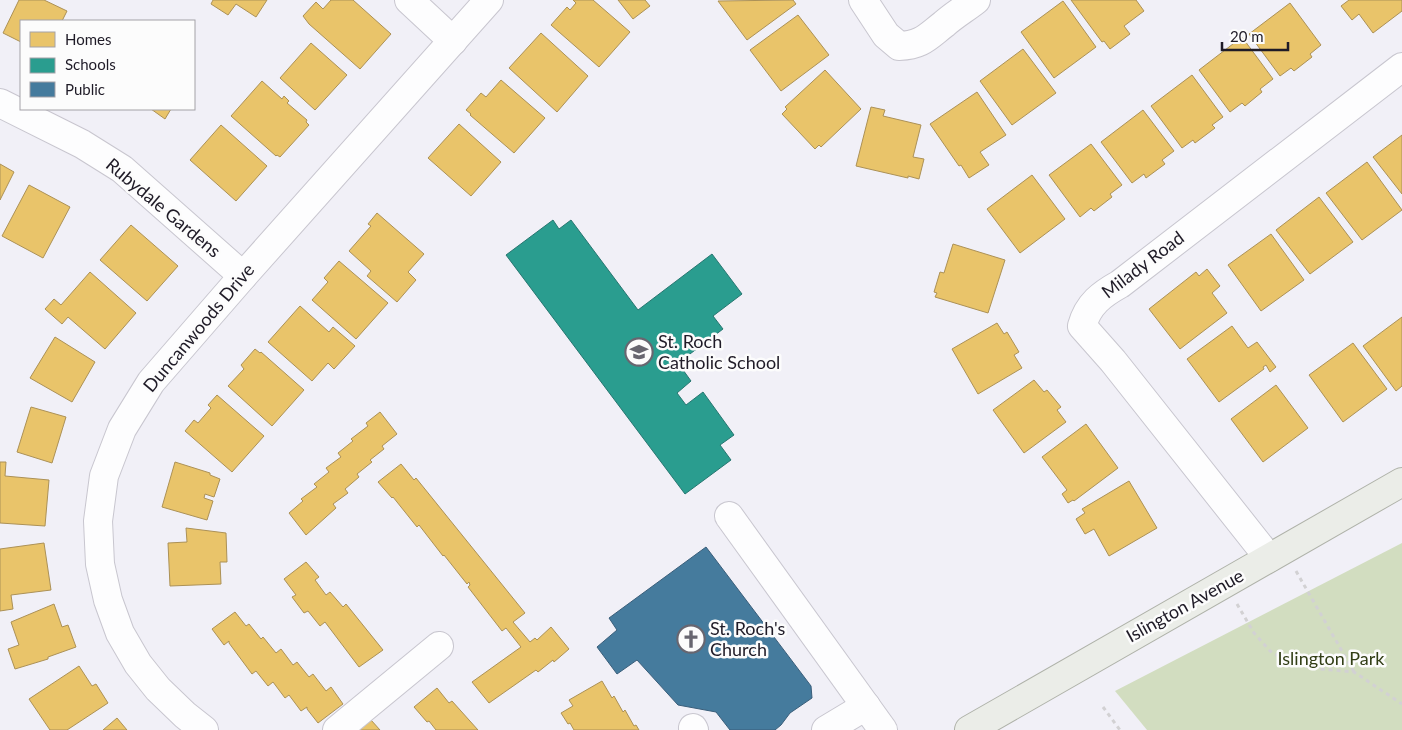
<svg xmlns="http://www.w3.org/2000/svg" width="1402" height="730" viewBox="0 0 1402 730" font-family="Lato,sans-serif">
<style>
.green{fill:#d2ddc0}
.homes{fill:#e9c46a;stroke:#ac9156}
.schools{fill:#2a9d8f;stroke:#277670}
.public{fill:#457b9d;stroke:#3a5e7a}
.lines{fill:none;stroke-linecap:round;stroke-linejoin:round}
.minor-casing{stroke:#c8c6cf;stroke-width:30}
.major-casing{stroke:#afb2a9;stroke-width:30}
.path{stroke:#d2d1d3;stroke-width:3;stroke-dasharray:4 4;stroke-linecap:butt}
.minor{stroke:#fdfdfe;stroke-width:28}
.major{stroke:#ebede8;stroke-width:28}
.labels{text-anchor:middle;stroke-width:5;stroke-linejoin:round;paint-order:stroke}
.street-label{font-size:18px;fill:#1f1b27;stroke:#fcfcfc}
.poi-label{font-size:18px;fill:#1f1b27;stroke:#fcfcfc;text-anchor:start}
.park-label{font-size:18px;fill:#323e16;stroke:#fcfcfc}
</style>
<rect width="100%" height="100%" fill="#f1f0f7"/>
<polygon class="green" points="1402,543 1402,730 1147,730 1115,691"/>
<g class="homes">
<polygon points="19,0 44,0 67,11 62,21 21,21 21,42 3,33"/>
<polygon points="213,0 267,0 256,17 236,4 228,15 211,4"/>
<polygon points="331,0 353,0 391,34 360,69 309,24 303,16 316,2 323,9"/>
<polygon points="573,0 593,0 630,32 599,67 551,25 567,7 570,10 576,3"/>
<polygon points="618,0 645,0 650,6 633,19"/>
<polygon points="793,0 796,4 747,40 718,1"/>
<polygon points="1071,0 1136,0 1144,11 1124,26 1130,34 1110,49 1104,41 1102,42"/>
<polygon points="1349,0 1402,0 1402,11 1373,33 1359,14 1352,20 1341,6"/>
<polygon points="1063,1 1096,47 1054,78 1021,32"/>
<polygon points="1290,3 1321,45 1310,54 1312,57 1294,71 1291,68 1280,76 1249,34"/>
<polygon points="798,15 829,55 781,91 750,50"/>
<polygon points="541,33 588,76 557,112 509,68"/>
<polygon points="1242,37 1273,79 1260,89 1262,92 1245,106 1242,103 1230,112 1199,70"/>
<polygon points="311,43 347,75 315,110 280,78"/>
<polygon points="1023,49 1056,93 1012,125 980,81"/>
<polygon points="825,70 861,109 821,147 819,145 815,149 782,114 787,109 785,107"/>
<polygon points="1192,75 1223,117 1212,125 1215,128 1195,143 1193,140 1182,148 1151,106"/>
<polygon points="501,80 545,118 514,153 470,115 471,114 466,110 481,93 486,97"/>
<polygon points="262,81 282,99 284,96 289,101 287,103 307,120 306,122 309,125 280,157 277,155 276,156 231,116"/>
<polygon points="977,92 1006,135 980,152 989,165 969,178 961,165 959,166 930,124"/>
<polygon points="871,107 885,110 883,116 921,125 913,157 924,159 919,179 908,176 908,178 856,166"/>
<polygon points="151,109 171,109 165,119"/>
<polygon points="1143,110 1174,151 1162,160 1165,164 1146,178 1144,174 1132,183 1101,142"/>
<polygon points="459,124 501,162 471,196 428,158"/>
<polygon points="221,125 267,166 236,201 190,160"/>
<polygon points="1402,135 1402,194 1373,157"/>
<polygon points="1091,144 1122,185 1110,194 1112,197 1094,211 1091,208 1080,217 1049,175"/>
<polygon points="1367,162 1402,210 1362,240 1326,193"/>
<polygon points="0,164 14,172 0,200"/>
<polygon points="1032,175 1065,219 1020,253 987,209"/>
<polygon points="29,185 70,207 43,258 2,236"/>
<polygon points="1319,197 1353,242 1310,274 1276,230"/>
<polygon points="377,213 424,254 408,272 416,280 397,302 367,276 371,271 349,251 371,226 368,224"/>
<polygon points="131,225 178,266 147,301 100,260"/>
<polygon points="1271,234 1304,280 1261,311 1228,265"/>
<polygon points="953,244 1005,260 988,313 935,297 937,293 934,292 940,272 944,273"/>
<polygon points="339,261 388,303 356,339 312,300 328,282 324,278"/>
<polygon points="1207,269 1220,286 1212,293 1227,313 1180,349 1149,309 1196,272 1199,276"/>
<polygon points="90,272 136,313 105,349 68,317 62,324 45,309 54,299 61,305"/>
<polygon points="300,306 329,332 333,327 355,346 334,369 328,363 312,381 268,342"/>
<polygon points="1402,317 1402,386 1396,391 1363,346"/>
<polygon points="997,323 1004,334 1007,332 1019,352 1014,355 1022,368 978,394 952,349"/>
<polygon points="1232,326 1248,348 1257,342 1276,367 1270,372 1266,365 1263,367 1264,369 1219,402 1187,359"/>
<polygon points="55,337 95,362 72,402 30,378"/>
<polygon points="1353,343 1387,389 1343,422 1309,375"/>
<polygon points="255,349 260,353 261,352 304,390 272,426 228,386 244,369 241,365"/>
<polygon points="1034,380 1044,392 1047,390 1061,407 1057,410 1066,422 1024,453 993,410"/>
<polygon points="1276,385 1308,428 1263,462 1231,419"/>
<polygon points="217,395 264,436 232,472 185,431 194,420 198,423 211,408 208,405"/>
<polygon points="31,407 66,417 52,463 17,452"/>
<polygon points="380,412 397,434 382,446 384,449 370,460 372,462 357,474 359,477 345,489 348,493 333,504 336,508 306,535 289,513 303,501 301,499 317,487 314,484 329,472 326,468 341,457 338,453 353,441 351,439 368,426 366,423"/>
<polygon points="1086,424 1118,468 1074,501 1073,500 1068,503 1062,494 1067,490 1042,457"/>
<polygon points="0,462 6,462 5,476 49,480 45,526 0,523"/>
<polygon points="175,462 210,473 210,475 220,479 214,497 205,494 204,498 213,501 207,520 162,507"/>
<polygon points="401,464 414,480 416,478 525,613 513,622 530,642 535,638 537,640 551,627 569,649 554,662 553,660 538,672 536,670 489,703 472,682 521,647 506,628 502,631 468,587 470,585 469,582 467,584 444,555 443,556 419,525 417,527 393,497 392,498 378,482"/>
<polygon points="1129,481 1157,528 1109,556 1094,529 1085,534 1076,519 1085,513 1082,509"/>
<polygon points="186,528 226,533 227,562 220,562 221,584 170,586 168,543 187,542"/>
<polygon points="44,543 51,590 11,595 13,609 0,611 0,549"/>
<polygon points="306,562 319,577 315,580 326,595 330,592 343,607 346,604 383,650 359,667 325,622 320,626 308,611 304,613 292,597 296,595 284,579"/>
<polygon points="54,604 62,627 68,625 76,647 48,657 48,659 15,669 8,649 19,645 11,622"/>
<polygon points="235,612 246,626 249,624 261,639 263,637 276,653 281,649 293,665 297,662 309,677 313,674 326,691 331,687 343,704 318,723 307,709 307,707 301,711 289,695 285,698 273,682 268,686 256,671 252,674 229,643 229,641 224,645 212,629"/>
<polygon points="79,666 92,686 96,684 108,703 67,730 50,730 29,699"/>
<polygon points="602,681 612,698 614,696 623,712 625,710 634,726 636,725 639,730 574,730 570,723 568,724 561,713 573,706 569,700"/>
<polygon points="437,688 449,703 452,701 478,730 436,730 429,721 427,722 414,707"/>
<polygon points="117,718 127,730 103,730"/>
<polygon points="371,720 380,730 358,730"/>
</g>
<polygon class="schools" points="553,220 559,229 571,220 638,310 712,254 742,294 713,316 723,329 678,363 691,381 677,393 686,405 703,392 734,435 720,445 731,460 685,494 506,255"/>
<polygon class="public" points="706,547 811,686 812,698 790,713 781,725 775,730 730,730 716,712 678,705 637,660 617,674 597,647 617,630 609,618"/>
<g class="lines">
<g class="minor-casing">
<g id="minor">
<polyline points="409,0 453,41"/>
<path d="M 863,0 L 886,35 L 899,46 C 922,45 927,37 944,24 C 954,15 966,8 976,0"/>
<polyline points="0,103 82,144 122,169 243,276"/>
<polyline points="729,516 883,730"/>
<path d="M 1269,558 L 1113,361 L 1082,326 C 1088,304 1102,294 1120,284 L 1402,67"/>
<polyline points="693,728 694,730"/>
<polyline points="204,730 185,715 158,689 138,664 120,633 108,600 100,564 98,521 104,476 122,429 151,382 243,276 489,0"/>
<polyline points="337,730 439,646"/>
<polyline points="826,730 866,706"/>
</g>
</g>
<g class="major-casing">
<polyline id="major" points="969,730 1402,482"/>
</g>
<g class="path">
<polyline points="1296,571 1354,672"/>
<polyline points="1237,604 1254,633 1272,653 1311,668 1354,672 1402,704"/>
<polyline points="1103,707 1120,730"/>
</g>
<use href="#minor" class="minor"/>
<use href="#major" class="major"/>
</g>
<defs>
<g id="school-ring" transform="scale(1.4375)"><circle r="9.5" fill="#fcfcfc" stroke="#686670" stroke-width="1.5"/><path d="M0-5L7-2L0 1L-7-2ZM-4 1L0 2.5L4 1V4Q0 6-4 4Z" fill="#686670"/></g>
<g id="church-ring" transform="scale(1.4375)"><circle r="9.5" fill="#fcfcfc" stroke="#686670" stroke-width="1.5"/><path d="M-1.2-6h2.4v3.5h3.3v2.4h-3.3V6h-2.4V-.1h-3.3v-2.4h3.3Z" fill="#686670"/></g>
</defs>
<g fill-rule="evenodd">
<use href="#school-ring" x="639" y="352"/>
<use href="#church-ring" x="691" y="639"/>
</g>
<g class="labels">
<g class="street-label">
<text transform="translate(163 208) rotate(40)" y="6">Rubydale Gardens</text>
<text transform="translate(1143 265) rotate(-37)" y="6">Milady Road</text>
<text transform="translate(199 328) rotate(-50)" y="6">Duncanwoods Drive</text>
<text transform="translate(1185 606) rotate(-29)" y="6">Islington Avenue</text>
</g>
<g class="poi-label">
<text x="658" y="348">St. Roch<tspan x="658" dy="21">Catholic School</tspan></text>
<text x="710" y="635">St. Roch's<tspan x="710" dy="21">Church</tspan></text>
</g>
<g class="park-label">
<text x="1331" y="665">Islington Park</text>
</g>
</g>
<rect x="20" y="20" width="175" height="90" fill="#fcfcfc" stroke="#a4a2a7"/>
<rect x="30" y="32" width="25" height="15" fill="#e9c46a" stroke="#a4a2a7"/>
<text x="65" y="45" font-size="15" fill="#1f1b27">Homes</text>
<rect x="30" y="58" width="25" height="15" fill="#2a9d8f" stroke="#a4a2a7"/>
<text x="65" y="70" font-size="15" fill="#1f1b27">Schools</text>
<rect x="30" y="82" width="25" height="15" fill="#457b9d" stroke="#a4a2a7"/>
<text x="65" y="95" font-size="15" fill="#1f1b27">Public</text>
<path d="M1222 42v8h66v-8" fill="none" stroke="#1f1b27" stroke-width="2.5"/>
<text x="1230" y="42" font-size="15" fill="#1f1b27" stroke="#fcfcfc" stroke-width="4" paint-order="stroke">20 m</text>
</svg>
